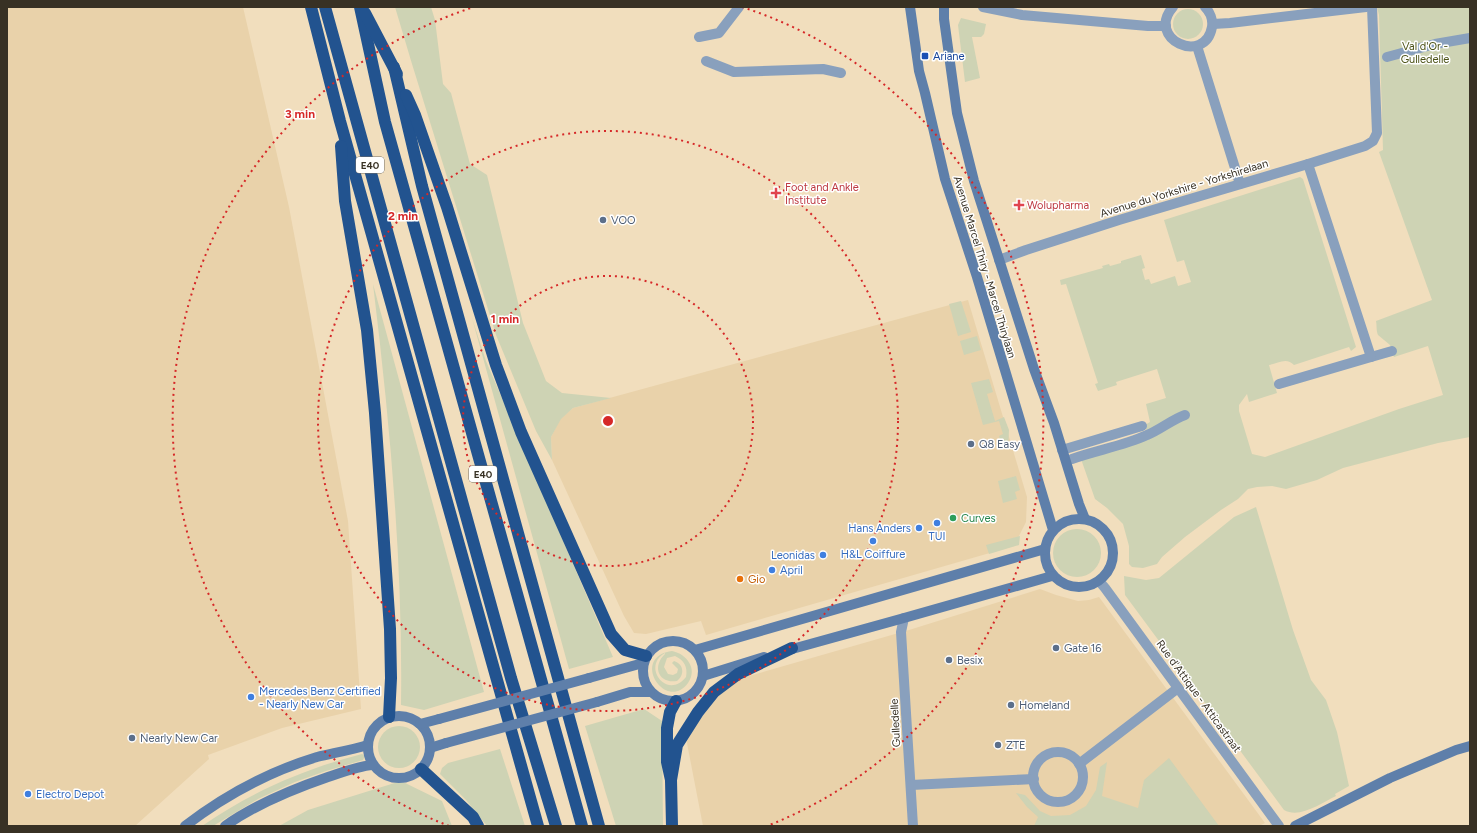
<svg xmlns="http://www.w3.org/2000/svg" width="1477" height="833" viewBox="0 0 1477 833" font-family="Figtree,sans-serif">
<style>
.built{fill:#e9d2aa}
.green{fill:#ced3b4;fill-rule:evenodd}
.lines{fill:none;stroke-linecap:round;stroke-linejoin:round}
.street{stroke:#89a0bd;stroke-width:10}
.secondary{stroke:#5e7faa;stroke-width:10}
.highway{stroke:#22538f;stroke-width:12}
.secondary-bridge{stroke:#5e7faa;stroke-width:10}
.ring{fill:none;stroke:#d62828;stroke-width:2;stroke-dasharray:2 4}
.transit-dot{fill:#1a4fb4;stroke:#fff;stroke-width:1.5}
.health-dot{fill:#e0444e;stroke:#fff;stroke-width:1.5}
.service-dot{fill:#5c6f8a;stroke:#fff;stroke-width:1.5}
.leisure-dot{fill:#2e9e5b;stroke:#fff;stroke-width:1.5}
.shop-dot{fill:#3f7fe0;stroke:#fff;stroke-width:1.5}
.food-dot{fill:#e8710a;stroke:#fff;stroke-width:1.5}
.labels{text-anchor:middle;stroke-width:3;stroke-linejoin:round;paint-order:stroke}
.shield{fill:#fff;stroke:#746f66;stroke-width:1}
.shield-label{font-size:10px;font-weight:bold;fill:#383124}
.park-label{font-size:11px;fill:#4d5317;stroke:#fff}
.transit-label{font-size:11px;fill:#164399;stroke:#fff;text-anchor:start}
.health-label{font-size:11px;fill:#be3a42;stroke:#fff;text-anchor:start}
.street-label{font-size:11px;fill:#383124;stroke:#fff}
.service-label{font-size:11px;fill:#4e5e75;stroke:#fff;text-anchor:start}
.leisure-label{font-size:11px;fill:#27864d;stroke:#fff;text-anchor:start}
.shop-label{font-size:11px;fill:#366cbe;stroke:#fff;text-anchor:start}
.food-label{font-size:11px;fill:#c56008;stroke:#fff;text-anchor:start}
.centre{fill:#d62828;stroke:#fff;stroke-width:2}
.ring-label{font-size:12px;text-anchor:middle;font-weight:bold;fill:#d62828;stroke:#fff;stroke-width:3;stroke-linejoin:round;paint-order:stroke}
</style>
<rect width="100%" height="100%" fill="#f1debd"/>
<g class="built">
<polygon points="7,7 243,7 289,207 348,521 361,709 282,728 208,755 209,759 135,826 7,826"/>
<polygon points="968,300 1027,497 1026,522 1014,546 706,635 701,621 646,634 634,633 624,616 552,460 551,437 560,419 573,408"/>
<polygon points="1040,589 1056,595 1078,601 1089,600 1099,597 1265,823 1259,826 703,826 686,738 710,704 735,680 909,630"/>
</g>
<g class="green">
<polygon points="395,7 431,7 435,20 443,84 451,93 470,164 487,175 523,323 546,381 562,393 611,398 573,408 561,419 551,437 552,460 536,431 496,335 412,64"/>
<path d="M 1377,7 L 1470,7 L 1470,437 L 1438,443 L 1343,468 L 1317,480 L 1286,489 L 1272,486 L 1257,487 L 1248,489 L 1238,499 L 1221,510 L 1185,537 L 1162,557 L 1157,564 L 1143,568 L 1132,567 L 1129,564 L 1129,546 L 1123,524 L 1107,508 L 1095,499 L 1081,459 L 1147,432 L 1145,425 L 1150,422 L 1146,404 L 1166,398 L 1157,369 L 1116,382 L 1117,385 L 1098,391 L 1095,384 L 1098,383 L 1066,284 L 1061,285 L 1060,280 L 1103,268 L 1102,266 L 1109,264 L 1110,266 L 1121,263 L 1121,261 L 1141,255 L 1145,268 L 1142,269 L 1145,280 L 1149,279 L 1151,284 L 1175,276 L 1178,286 L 1191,282 L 1184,260 L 1177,262 L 1164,220 L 1300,177 L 1303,179 L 1356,347 L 1351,351 L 1349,347 L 1294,365 C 1287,357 1278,363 1269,365 L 1277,393 L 1249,402 L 1247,394 L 1239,405 L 1239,411 L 1252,454 L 1265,457 L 1399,409 L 1443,395 L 1428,346 L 1394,357 L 1390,345 L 1378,335 C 1376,330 1377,326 1376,321 L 1432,300 L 1379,152 L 1383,150 L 1379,15 Z"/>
<circle cx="1188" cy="24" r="15"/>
<polygon points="961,18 986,24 984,34 981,37 972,37 980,78 965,82 958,25"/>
<path d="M 373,284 L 484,692 L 424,710 L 401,705 C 403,564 390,424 373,284 Z"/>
<polygon points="961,301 971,332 958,336 949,304"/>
<polygon points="472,318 486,361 613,657 569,669"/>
<polygon points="977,336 981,350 964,355 960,341"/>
<polygon points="989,379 993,392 987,394 995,421 1004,417 1009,430 1008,448 1003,449 999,436 1003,434 999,421 983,425 971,383"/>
<polygon points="1016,476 1020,490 1015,492 1017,499 1003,503 998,481"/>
<path d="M 1256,507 L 1293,630 L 1311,680 L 1326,700 L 1337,732 L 1349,786 L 1335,794 L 1336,796 C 1321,803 1300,819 1284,810 L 1125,595 L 1124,576 L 1146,580 L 1159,578 L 1234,517 Z"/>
<circle cx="1077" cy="553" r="24"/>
<polygon points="1020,536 1019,545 989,554 986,545"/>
<path d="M 672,651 C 687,654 698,669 688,683 C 666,713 629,657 672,651 ZM 665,653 L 665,654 C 652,666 658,684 677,681 C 685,675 684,664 674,661 L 672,663 L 678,669 L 677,673 L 673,675 L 668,674 L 664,667 L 667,658 L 675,656 C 684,660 688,667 686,677 C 667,701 641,666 665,653 Z"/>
<polygon points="644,709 662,721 663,826 616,826 585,726"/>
<circle cx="399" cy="747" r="21"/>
<polygon points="500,749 525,826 487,826 466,800 440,774 442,768 448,763"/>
<path d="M 362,754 L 365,756 L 363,760 L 326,771 L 295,782 L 258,799 L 213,826 L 202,826 C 251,792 304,769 362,754 Z"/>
<polygon points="1169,758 1219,826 1034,826 1038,817 1027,807 1016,793 1025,795 1040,811 1051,816 1070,815 1086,806 1096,790 1100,767 1107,762 1102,796 1138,808 1144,780"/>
<polygon points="401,781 442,801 452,826 279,826 308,810"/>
</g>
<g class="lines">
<g class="street">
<polyline points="983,7 1022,15 1148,26 1166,26"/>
<path d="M 1173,7 C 1145,39 1205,66 1212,27 C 1213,20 1210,12 1205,7"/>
<polyline points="1213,24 1230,23 1366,7"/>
<polyline points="699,37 719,33 739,7"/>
<polyline points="1197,46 1240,184"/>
<polyline points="1387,57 1435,44 1470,38"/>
<polyline points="706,61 734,72 823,69 841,73"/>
<polyline points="999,260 1026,250 1119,220 1308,164 1365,146 1373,141 1377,133 1372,7"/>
<polyline points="1371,357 1392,351"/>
<polyline points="1279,384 1371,357 1308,164"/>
<polyline points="1062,450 1142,426"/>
<path d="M 1072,459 C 1097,450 1123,446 1147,435 C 1160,430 1171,420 1185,415"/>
<polyline points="1099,581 1105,588 1279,826"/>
<polyline points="904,618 901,632 913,826"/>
<circle cx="1058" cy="777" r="25"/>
<polyline points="1079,764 1178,688"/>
<polyline points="911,785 1034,779"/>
</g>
<g class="secondary">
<polyline points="910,7 919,71 925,93 945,179 977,277 1053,530"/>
<polyline points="944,7 944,19 957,113 974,181 1034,369 1054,423 1079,504 1085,519"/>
<circle cx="1079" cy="553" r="34"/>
<circle cx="673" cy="671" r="30"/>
<polyline points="695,650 1045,549"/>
<polyline points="785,651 904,618 1052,576"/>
<polyline points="703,676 764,657"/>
<polyline points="589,678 643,663"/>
<polyline points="597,702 630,692 650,692"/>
<circle cx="399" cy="747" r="31"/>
<polyline points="420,724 439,719"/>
<polyline points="430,748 446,743"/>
<path d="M 185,826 C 224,796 271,771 317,757 C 334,753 351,750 368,745"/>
<path d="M 225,826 C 256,804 293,789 328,777 C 343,772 358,766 373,765"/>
<polyline points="1295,826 1390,778 1456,750 1470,746"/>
</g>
<g class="highway">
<polyline points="311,7 340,121 538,826"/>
<polyline points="325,7 511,678 556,826"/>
<polyline points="360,7 385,122 582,826"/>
<polyline points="365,13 397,74"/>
<polyline points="394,67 422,186 599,826"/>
<polyline points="406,95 415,115 447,207 496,365 521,432 611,634 625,650 646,656"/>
<polyline points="341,146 345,201 367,330 375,413 390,629 391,678 389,717"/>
<polyline points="421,769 473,817 478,826"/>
<polyline points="671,780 677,745 698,712 714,692 738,674 792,648"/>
<polyline points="672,826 671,780 667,762 667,728 670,712 676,701"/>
</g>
<g class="secondary-bridge">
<polyline points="439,719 589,678"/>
<polyline points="446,743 597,702"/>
</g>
</g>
<g class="ring">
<circle cx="608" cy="421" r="145"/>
<circle cx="608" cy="421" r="290"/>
<path d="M449 826A435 435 0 0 1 474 7M742 7A435 435 0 0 1 767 826"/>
</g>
<rect class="transit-dot" x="921" y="52" width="8" height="8" rx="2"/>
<g class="health-dot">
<path d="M774 187h4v4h4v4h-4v4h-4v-4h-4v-4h4z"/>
<path d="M1017 199h4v4h4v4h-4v4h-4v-4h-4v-4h4z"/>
</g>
<g class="service-dot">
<circle cx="603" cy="220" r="4"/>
<circle cx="971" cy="444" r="4"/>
<circle cx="1056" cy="648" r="4"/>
<circle cx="949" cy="660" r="4"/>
<circle cx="1011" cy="705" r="4"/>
<circle cx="132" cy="738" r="4"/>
<circle cx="998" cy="745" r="4"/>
</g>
<circle class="leisure-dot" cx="953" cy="518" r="4"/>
<g class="shop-dot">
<circle cx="937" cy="523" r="4"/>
<circle cx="919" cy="528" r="4"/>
<circle cx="873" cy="541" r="4"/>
<circle cx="823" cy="555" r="4"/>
<circle cx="772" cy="570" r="4"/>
<circle cx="251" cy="697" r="4"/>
<circle cx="28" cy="794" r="4"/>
</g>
<circle class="food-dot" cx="740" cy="579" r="4"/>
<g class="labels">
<g class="shield">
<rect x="356" y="157" width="28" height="16" rx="3"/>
<rect x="469" y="466" width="28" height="16" rx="3"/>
</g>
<g class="shield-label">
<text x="370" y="169">E40</text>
<text x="483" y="478">E40</text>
</g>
<g class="park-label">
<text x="1425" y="50">Val d'Or -<tspan x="1425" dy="13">Gulledelle</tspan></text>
</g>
<g class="transit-label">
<text x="933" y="60">Ariane</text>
</g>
<g class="health-label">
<text x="785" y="191">Foot and Ankle<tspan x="785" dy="13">Institute</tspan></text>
<text x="1027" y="209">Wolupharma</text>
</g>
<g class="street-label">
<text transform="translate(1184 188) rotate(-17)" y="4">Avenue du Yorkshire - Yorkshirelaan</text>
<text transform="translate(985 267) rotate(73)" y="4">Avenue Marcel Thiry - Marcel Thirylaan</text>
<text transform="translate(1199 696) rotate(54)" y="4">Rue d'Attique - Atticastraat</text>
<text transform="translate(895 723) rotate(-93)" y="4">Gulledelle</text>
</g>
<g class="service-label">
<text x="611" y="224">VOO</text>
<text x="979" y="448">Q8 Easy</text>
<text x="1064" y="652">Gate 16</text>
<text x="957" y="664">Besix</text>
<text x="1019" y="709">Homeland</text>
<text x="140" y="742">Nearly New Car</text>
<text x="1006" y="749">ZTE</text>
</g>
<g class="leisure-label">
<text x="961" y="522">Curves</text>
</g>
<g class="shop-label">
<text x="911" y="532" text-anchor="end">Hans Anders</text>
<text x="937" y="540" text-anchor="middle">TUI</text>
<text x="873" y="558" text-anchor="middle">H&amp;L Coiffure</text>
<text x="815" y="559" text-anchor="end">Leonidas</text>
<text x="780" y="574">April</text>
<text x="259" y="695">Mercedes Benz Certified<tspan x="259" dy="13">- Nearly New Car</tspan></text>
<text x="36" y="798">Electro Depot</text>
</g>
<g class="food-label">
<text x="748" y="583">Gio</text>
</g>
</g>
<circle cx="608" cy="421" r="6" class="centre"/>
<g class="ring-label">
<text x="300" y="118">3 min</text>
<text x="403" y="220">2 min</text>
<text x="505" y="323">1 min</text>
</g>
<rect width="1477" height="833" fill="none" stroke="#383124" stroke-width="16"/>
</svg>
